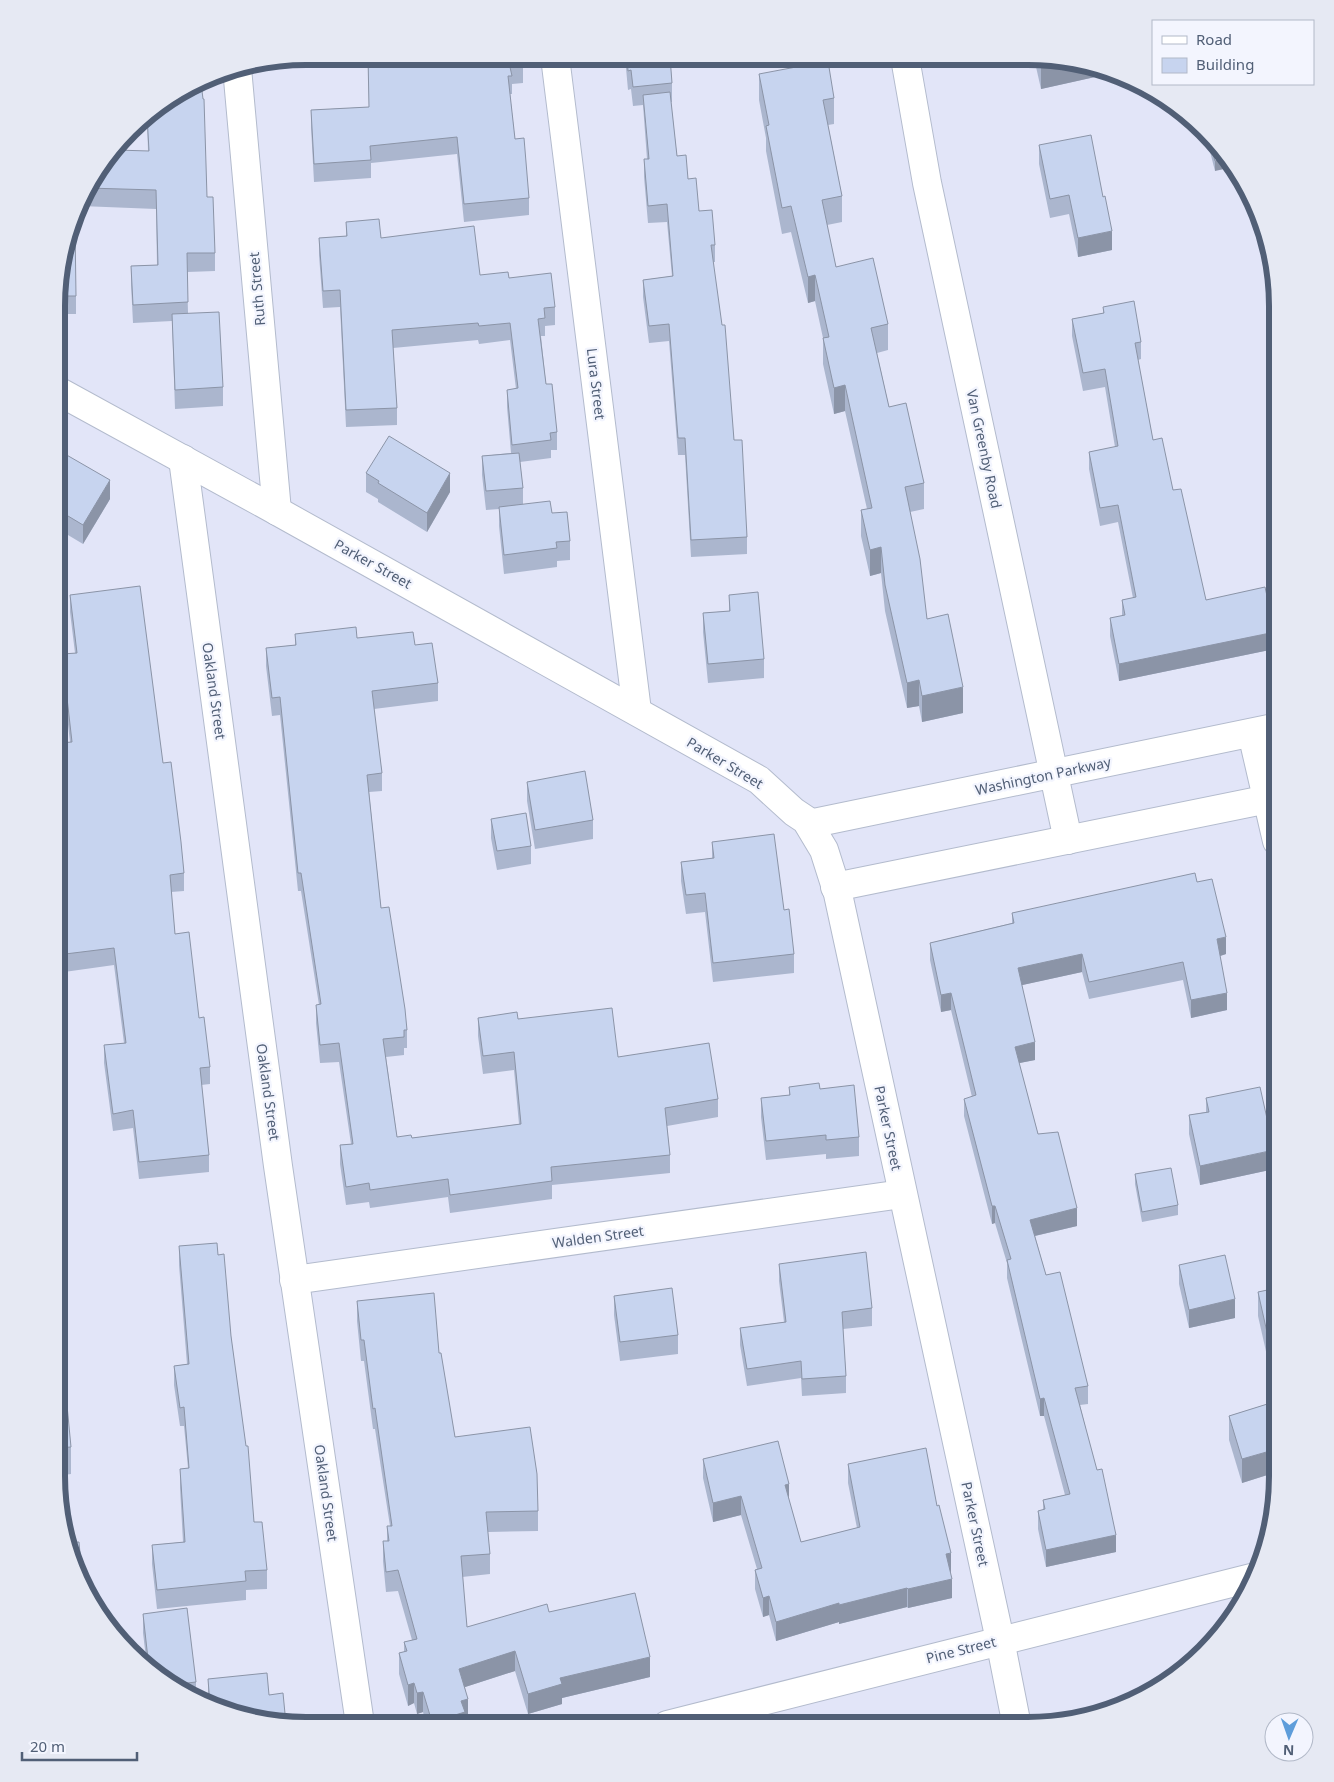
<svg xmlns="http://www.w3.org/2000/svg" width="1334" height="1782" viewBox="0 0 1334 1782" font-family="'Noto Sans',sans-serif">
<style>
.residential{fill:#e2e5f8}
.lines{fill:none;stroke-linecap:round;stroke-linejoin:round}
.minor-casing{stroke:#b3bbcd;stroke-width:30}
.minor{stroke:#fff;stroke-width:28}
.wall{fill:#abb6ce}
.shaded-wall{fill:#8b94a7}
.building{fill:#c7d4ef;stroke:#8b94a7}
.labels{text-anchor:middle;stroke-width:4.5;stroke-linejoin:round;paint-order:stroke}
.street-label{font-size:14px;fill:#515f76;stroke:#f3f5fe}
.rim{fill:none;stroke:#515f76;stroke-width:6}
</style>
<rect width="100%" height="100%" fill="#edeffb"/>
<polygon class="residential" points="306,56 1061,58 1123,75 1167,98 1216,141 1252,195 1269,241 1278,306 1277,1493 1264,1557 1236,1615 1193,1664 1139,1700 1093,1717 1028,1726 274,1724 225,1712 167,1684 118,1641 82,1587 65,1541 56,1476 58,273 90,181 141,118 225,70"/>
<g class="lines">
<g class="minor-casing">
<g id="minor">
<polyline points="555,57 637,711"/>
<polyline points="905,58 927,183 1068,840"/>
<polyline points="237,68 277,511"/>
<polyline points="58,391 277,511 759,780 794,812 806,820 824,850 838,894 1000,1640 1017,1726"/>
<polyline points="183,459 278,1166 360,1724"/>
<polyline points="1252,733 1277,841"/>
<polyline points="809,824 1278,727"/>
<polyline points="835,887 1278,797"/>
<polyline points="294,1280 902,1194"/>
<polyline points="667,1725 1255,1577"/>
</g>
</g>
<use href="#minor" class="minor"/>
</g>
<g class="wall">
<polygon points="314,56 522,57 523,66 523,83 512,84 512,94 510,94 515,139 529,198 529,215 464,222 457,154 371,163 371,178 314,182 311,127 311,110 369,107 368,60 314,61"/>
<polygon points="625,57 670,57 672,83 672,102 671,102 677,156 688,179 699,211 715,245 715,262 713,262 734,440 747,537 747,554 691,557 685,455 678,455 669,341 649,343 643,297 643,280 672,276 667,222 648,223 644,177 644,159 647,159 643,105 633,106 631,89 628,90"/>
<polygon points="1034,58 1061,58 1113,73 1041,89"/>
<polygon points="759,74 834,98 834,124 828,125 842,196 842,222 827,225 836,267 888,324 888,350 877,353 889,407 924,483 924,509 910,512 927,619 963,713 922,722 919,706 907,708 885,611 881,573 870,576 861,536 861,510 867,509 845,411 834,414 823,364 823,338 815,301 808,303 791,232 782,234 766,151 766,138 759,100"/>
<polygon points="188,91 207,197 215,253 215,271 187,272 188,313 223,387 223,406 175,409 172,321 133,323 131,284 131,266 157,265 156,209 81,206 90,181 148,151 147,115"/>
<polygon points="1205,132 1216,141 1215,171"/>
<polygon points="1039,145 1112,250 1078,257 1069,214 1050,218 1039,164"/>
<polygon points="346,222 381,238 480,275 509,278 555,307 555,325 545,326 545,336 541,336 546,384 557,432 557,450 551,450 551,458 520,462 523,488 523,504 552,513 570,541 570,560 557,561 557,567 504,574 499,526 499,509 486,510 482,475 482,456 511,453 507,407 507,390 516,389 510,340 479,344 478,340 393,348 397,408 397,425 346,427 340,307 323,308 319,255 319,238 346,236"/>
<polygon points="58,273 76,296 76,314 58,314"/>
<polygon points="1103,307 1141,342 1141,359 1138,360 1153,440 1173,490 1206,600 1275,649 1119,681 1110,636 1110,618 1122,616 1122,600 1133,598 1118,522 1100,526 1089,469 1089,452 1115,447 1105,387 1083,391 1072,336 1072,319 1103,313"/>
<polygon points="58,450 110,499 83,544 58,529"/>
<polygon points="366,473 450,492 427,532 378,502 378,499 366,492"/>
<polygon points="1278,497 1278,555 1269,518 1269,499"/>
<polygon points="70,595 163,763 184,873 184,891 171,892 175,934 199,1018 210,1067 210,1084 201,1085 209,1155 209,1172 139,1179 133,1128 113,1131 104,1063 104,1045 124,1043 114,965 57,973 58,743 70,742 62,672 62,654 75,653 70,612"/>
<polygon points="729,595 764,659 764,678 708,683 703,632 703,613 729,611"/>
<polygon points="295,634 357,638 415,645 438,683 438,701 374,709 382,773 382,791 369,792 381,908 407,1030 407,1048 404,1048 404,1055 386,1057 397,1137 412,1138 519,1124 514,1070 483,1074 478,1036 478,1018 518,1019 618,1057 718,1099 718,1117 667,1126 670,1155 670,1173 552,1185 552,1199 450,1213 448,1197 370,1208 369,1202 346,1205 340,1164 340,1145 351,1144 339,1062 320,1063 316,1023 316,1005 319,1005 301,891 298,891 280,715 272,716 266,666 266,648 295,645"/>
<polygon points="527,782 593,820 593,839 535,849 527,801"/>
<polygon points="491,819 531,846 531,864 497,870 491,838"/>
<polygon points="712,842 784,910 794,954 794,973 713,982 705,912 686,914 681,881 681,862 712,858"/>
<polygon points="1197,882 1226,954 1220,956 1227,1010 1191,1018 1183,980 1089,999 1082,972 1022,985 1035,1060 1019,1063 1038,1134 1077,1226 1035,1236 1046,1275 1088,1386 1088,1404 1080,1405 1116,1552 1046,1567 1038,1529 1038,1511 1043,1510 1043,1500 1065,1495 1044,1416 1040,1416 1007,1278 1007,1263 995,1223 992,1224 964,1116 964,1099 972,1097 951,1010 941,1012 930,960 930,943 1012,923 1012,913"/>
<polygon points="789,1087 820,1089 859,1137 859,1156 826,1159 826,1154 766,1160 761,1117 761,1098 789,1095"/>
<polygon points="1206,1098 1274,1169 1200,1185 1189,1134 1189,1115 1206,1112"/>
<polygon points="1135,1174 1178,1205 1178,1215 1142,1222 1135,1184"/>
<polygon points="179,1246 218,1255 231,1336 254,1522 267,1570 267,1589 246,1590 246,1600 157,1609 152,1564 152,1545 183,1542 180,1488 180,1469 188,1468 184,1426 180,1426 174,1385 174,1366 187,1364 179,1265"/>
<polygon points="779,1264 872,1308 872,1326 843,1329 846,1376 846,1393 802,1396 801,1378 747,1386 740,1345 740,1328 784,1322 779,1281"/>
<polygon points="1179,1265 1235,1318 1189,1328 1179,1284"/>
<polygon points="1277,1288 1277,1400 1258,1316 1258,1292"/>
<polygon points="614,1296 678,1335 678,1354 620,1361 614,1315"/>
<polygon points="357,1301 439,1353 455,1437 538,1511 538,1531 488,1532 490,1554 490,1574 462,1577 467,1627 549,1612 650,1677 562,1698 562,1704 528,1714 515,1671 465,1687 468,1719 465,1720 465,1724 426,1724 423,1712 417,1714 414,1703 408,1706 399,1674 399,1653 404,1652 404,1642 412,1640 398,1591 386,1592 383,1561 383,1541 387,1541 387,1526 390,1526 375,1429 373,1429 364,1361 361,1361 357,1321"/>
<polygon points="56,1383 62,1396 71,1447 71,1474 56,1476"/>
<polygon points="1277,1401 1277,1472 1242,1483 1229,1440 1229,1416"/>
<polygon points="703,1459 789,1500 801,1542 857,1528 848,1483 848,1464 951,1572 950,1572 952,1598 908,1608 907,1607 839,1624 839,1622 776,1641 769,1615 763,1617 755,1589 755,1570 757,1569 741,1515 713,1522 703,1478"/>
<polygon points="143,1614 196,1682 196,1698 167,1684 147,1666 143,1633"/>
<polygon points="208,1679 269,1695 225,1712 208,1704"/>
</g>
<g class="shaded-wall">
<polygon points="1054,58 1061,58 1113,73 1041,89 1041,61"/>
<polygon points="1227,158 1233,167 1215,171 1215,161"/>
<polygon points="1112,231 1112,250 1078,257 1078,238"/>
<polygon points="815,275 815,301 808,303 808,277"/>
<polygon points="845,385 845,411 834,414 834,388"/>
<polygon points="450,473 450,492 427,532 427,513"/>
<polygon points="110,480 110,499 83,544 83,525"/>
<polygon points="881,547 881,573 870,576 870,550"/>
<polygon points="1275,632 1275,649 1119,681 1119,664"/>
<polygon points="919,680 919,706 907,708 907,683"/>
<polygon points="963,687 963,713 922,722 922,696"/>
<polygon points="1226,937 1226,954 1217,957 1217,939"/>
<polygon points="1082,954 1082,972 1018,986 1018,968"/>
<polygon points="951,993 951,1010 941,1012 941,995"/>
<polygon points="1227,993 1227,1010 1191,1018 1191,1000"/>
<polygon points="1035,1042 1035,1060 1015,1064 1015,1047"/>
<polygon points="1274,1150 1274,1169 1200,1185 1200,1166"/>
<polygon points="992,1206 995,1206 995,1223 992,1224"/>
<polygon points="1077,1208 1077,1226 1030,1237 1030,1220"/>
<polygon points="1235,1299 1235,1318 1189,1328 1189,1310"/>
<polygon points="1044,1398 1044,1416 1040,1416 1040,1399"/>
<polygon points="1277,1449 1277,1472 1242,1483 1242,1459"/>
<polygon points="789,1484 789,1503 785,1485"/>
<polygon points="741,1496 741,1515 713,1522 713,1503"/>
<polygon points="1116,1535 1116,1552 1046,1567 1046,1550"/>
<polygon points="951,1553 951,1572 946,1573 946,1554"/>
<polygon points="952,1579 952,1598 908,1608 908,1589"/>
<polygon points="907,1588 907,1607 839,1624 839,1605"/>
<polygon points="769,1596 769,1615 763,1617 763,1598"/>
<polygon points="839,1603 839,1622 776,1641 776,1622"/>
<polygon points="515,1651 515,1671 459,1689 459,1669"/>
<polygon points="650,1657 650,1677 562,1698 562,1704 528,1714 528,1694 560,1678"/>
<polygon points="414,1683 414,1703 408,1706 408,1685"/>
<polygon points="423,1692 423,1712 417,1714 417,1693"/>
<polygon points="468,1699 468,1719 465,1720 465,1724 432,1724 432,1722 461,1701"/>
</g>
<g class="building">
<polygon points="368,56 522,57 523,66 510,67 512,76 508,76 515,139 524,138 529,198 464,204 457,137 370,146 371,160 314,164 311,110 369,107"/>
<polygon points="627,57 670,57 672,83 633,87 631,70 628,71"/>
<polygon points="1040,58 1054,58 1041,61"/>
<polygon points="828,61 834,98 823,100 842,196 822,200 836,267 873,258 888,324 871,328 889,407 906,403 924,483 905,487 920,559 927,619 948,614 963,687 922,696 919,680 907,683 885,585 881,547 870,550 861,510 872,508 845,385 834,388 823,338 829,337 815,275 808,277 791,206 782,208 766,126 769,125 759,74"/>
<polygon points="188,91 202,91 203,99 204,99 207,197 213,197 215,253 187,253 188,302 133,305 131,266 158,265 156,190 87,188 90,181 116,150 149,151 147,115"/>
<polygon points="670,92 677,156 686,155 688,179 696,178 699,211 712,210 715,245 711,245 722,325 725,325 734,440 742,440 747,537 691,540 685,438 678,438 669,324 649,326 643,280 673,276 667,204 648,206 644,159 649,159 643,95"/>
<polygon points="1091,135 1103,197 1105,196 1112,231 1078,238 1069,195 1050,199 1039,145"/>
<polygon points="1208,135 1216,141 1227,158 1215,161"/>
<polygon points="379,219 381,238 474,226 480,275 508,272 509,278 551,273 555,307 544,308 545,318 538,319 546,384 552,384 557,432 550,433 551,440 512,445 507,390 518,388 510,323 479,326 478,323 392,330 397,408 346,410 340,290 323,291 319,238 347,236 346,222"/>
<polygon points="75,224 76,296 58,296 58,273"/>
<polygon points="1134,301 1141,342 1135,343 1153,440 1162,438 1173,490 1181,489 1206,600 1265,587 1275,632 1119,664 1110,618 1125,615 1122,600 1136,597 1118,505 1100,508 1089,452 1118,446 1105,369 1083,373 1072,319 1104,313 1103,307"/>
<polygon points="219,312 223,387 175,390 172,314"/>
<polygon points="389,436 450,473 427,513 378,483 379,481 366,473"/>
<polygon points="58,450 110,480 83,525 58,510"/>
<polygon points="519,453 523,488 486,491 482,456"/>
<polygon points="1278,497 1278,537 1269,499"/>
<polygon points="550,501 552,513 567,512 570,541 556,542 557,548 504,555 499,507"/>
<polygon points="140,586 163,763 171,762 181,842 184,873 170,875 175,934 189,932 199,1018 204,1017 210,1067 200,1068 209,1155 139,1162 133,1110 113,1114 104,1045 126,1043 114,948 57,955 58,743 72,742 62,654 77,653 70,595"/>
<polygon points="758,592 764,659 708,664 703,613 730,611 729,595"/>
<polygon points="356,627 357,638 413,632 415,645 432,643 438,683 372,691 382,773 367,775 381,908 389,907 405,1009 407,1030 404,1030 404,1037 383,1039 397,1137 411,1135 412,1138 521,1124 514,1052 483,1056 478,1018 517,1012 518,1019 612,1008 618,1057 709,1043 718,1099 665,1108 670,1155 551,1167 552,1181 450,1195 448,1179 370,1190 369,1183 346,1187 340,1145 353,1144 339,1043 320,1045 316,1005 321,1004 301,873 298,873 280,697 272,698 266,648 296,645 295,634"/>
<polygon points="585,771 593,820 535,830 527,782"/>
<polygon points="526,813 531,846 497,851 491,819"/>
<polygon points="774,834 784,910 789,909 794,954 713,963 705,893 686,895 681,862 714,858 712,842"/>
<polygon points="1195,873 1197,882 1212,879 1226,937 1217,939 1227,993 1191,1000 1183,962 1089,982 1082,954 1018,968 1035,1042 1015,1047 1038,1134 1058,1132 1077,1208 1030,1220 1046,1275 1060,1272 1088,1386 1075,1388 1097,1470 1102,1469 1116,1535 1046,1550 1038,1511 1045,1509 1043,1500 1070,1494 1044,1398 1040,1399 1007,1260 1011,1259 995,1206 992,1206 964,1099 976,1095 951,993 941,995 930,943 1014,923 1012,913"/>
<polygon points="819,1083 820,1089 854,1085 859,1137 826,1140 826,1135 766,1141 761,1098 790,1095 789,1087"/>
<polygon points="1260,1087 1274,1150 1200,1166 1189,1115 1209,1112 1206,1098"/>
<polygon points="1171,1168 1178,1205 1142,1212 1135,1174"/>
<polygon points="217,1243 218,1255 224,1254 231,1336 246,1446 248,1446 254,1522 262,1522 267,1570 245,1571 246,1581 157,1590 152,1545 185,1542 180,1469 189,1468 184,1407 180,1408 174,1366 189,1364 179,1246"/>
<polygon points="866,1252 872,1308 842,1312 846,1376 802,1379 801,1361 747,1369 740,1328 786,1322 779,1264"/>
<polygon points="1225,1255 1235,1299 1189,1310 1179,1265"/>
<polygon points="672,1288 678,1335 620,1342 614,1296"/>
<polygon points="1277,1288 1277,1377 1258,1292"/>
<polygon points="434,1293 439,1353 441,1353 455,1437 530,1427 537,1474 538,1511 486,1512 490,1554 461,1556 467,1627 547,1604 549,1612 635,1593 650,1657 560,1678 562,1684 528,1694 515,1651 459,1669 468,1699 461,1701 465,1712 432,1722 423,1692 417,1693 414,1683 408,1685 399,1653 407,1651 404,1642 417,1639 398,1570 386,1572 383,1541 389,1541 387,1526 392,1526 375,1408 373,1409 364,1340 361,1340 357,1301"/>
<polygon points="56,1383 60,1383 62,1396 66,1395 71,1447 56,1448"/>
<polygon points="1277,1401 1277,1449 1242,1459 1229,1416"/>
<polygon points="778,1441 789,1484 785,1485 801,1542 860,1527 848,1464 926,1448 937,1506 939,1505 951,1553 946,1554 952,1579 908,1589 907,1588 839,1605 839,1603 776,1622 769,1596 763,1598 755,1570 762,1568 741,1496 713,1503 703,1459"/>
<polygon points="79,1542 83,1588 66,1543"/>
<polygon points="187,1608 196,1682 170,1685 167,1684 149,1668 143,1614"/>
<polygon points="267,1673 269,1695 283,1693 286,1724 274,1724 225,1712 210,1705 208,1679"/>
</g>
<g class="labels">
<g class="street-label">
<text transform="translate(257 289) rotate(-95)" y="5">Ruth Street</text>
<text transform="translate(596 384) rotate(83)" y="5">Lura Street</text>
<text transform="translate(984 449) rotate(78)" y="5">Van Greenby Road</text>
<text transform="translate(373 564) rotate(29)" y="5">Parker Street</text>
<text transform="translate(214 691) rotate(82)" y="5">Oakland Street</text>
<text transform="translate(725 763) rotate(31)" y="5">Parker Street</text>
<text transform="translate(1043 776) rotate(-12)" y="5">Washington Parkway</text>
<text transform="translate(268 1092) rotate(82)" y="5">Oakland Street</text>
<text transform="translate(888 1128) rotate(78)" y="5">Parker Street</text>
<text transform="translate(598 1237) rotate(-8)" y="5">Walden Street</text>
<text transform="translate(326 1493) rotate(82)" y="5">Oakland Street</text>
<text transform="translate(975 1524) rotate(78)" y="5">Parker Street</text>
<text transform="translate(961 1650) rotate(-14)" y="5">Pine Street</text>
</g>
</g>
<path d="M0 0H1334V1782H0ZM306 65H1028A241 241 0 0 1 1269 306V1476A241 241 0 0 1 1028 1717H306A241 241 0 0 1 65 1476V306A241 241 0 0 1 306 65Z" fill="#e6e9f3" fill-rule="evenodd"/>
<path class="rim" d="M306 65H1028A241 241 0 0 1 1269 306V1476A241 241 0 0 1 1028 1717H306A241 241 0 0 1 65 1476V306A241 241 0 0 1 306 65Z"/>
<rect x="1152" y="20" width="162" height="65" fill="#f3f5fe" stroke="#b2b9c8"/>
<rect x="1162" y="36" width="25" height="8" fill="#ffffff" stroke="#b2b9c8"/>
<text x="1196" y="45" font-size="15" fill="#515f76">Road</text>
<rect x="1162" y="58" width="25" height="15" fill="#c7d4ef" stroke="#b2b9c8"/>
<text x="1196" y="70" font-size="15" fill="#515f76">Building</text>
<g transform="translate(1289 1737) rotate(182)"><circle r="24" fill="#f3f5fe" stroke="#b2b9c8"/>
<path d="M0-4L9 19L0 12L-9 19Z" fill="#5e9dda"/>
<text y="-8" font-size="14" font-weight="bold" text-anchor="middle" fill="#515f76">N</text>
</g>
<path d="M22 1752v8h115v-8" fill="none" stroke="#515f76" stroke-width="2.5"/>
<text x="30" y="1752" font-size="15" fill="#515f76" stroke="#f3f5fe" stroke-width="4" paint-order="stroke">20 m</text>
</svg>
